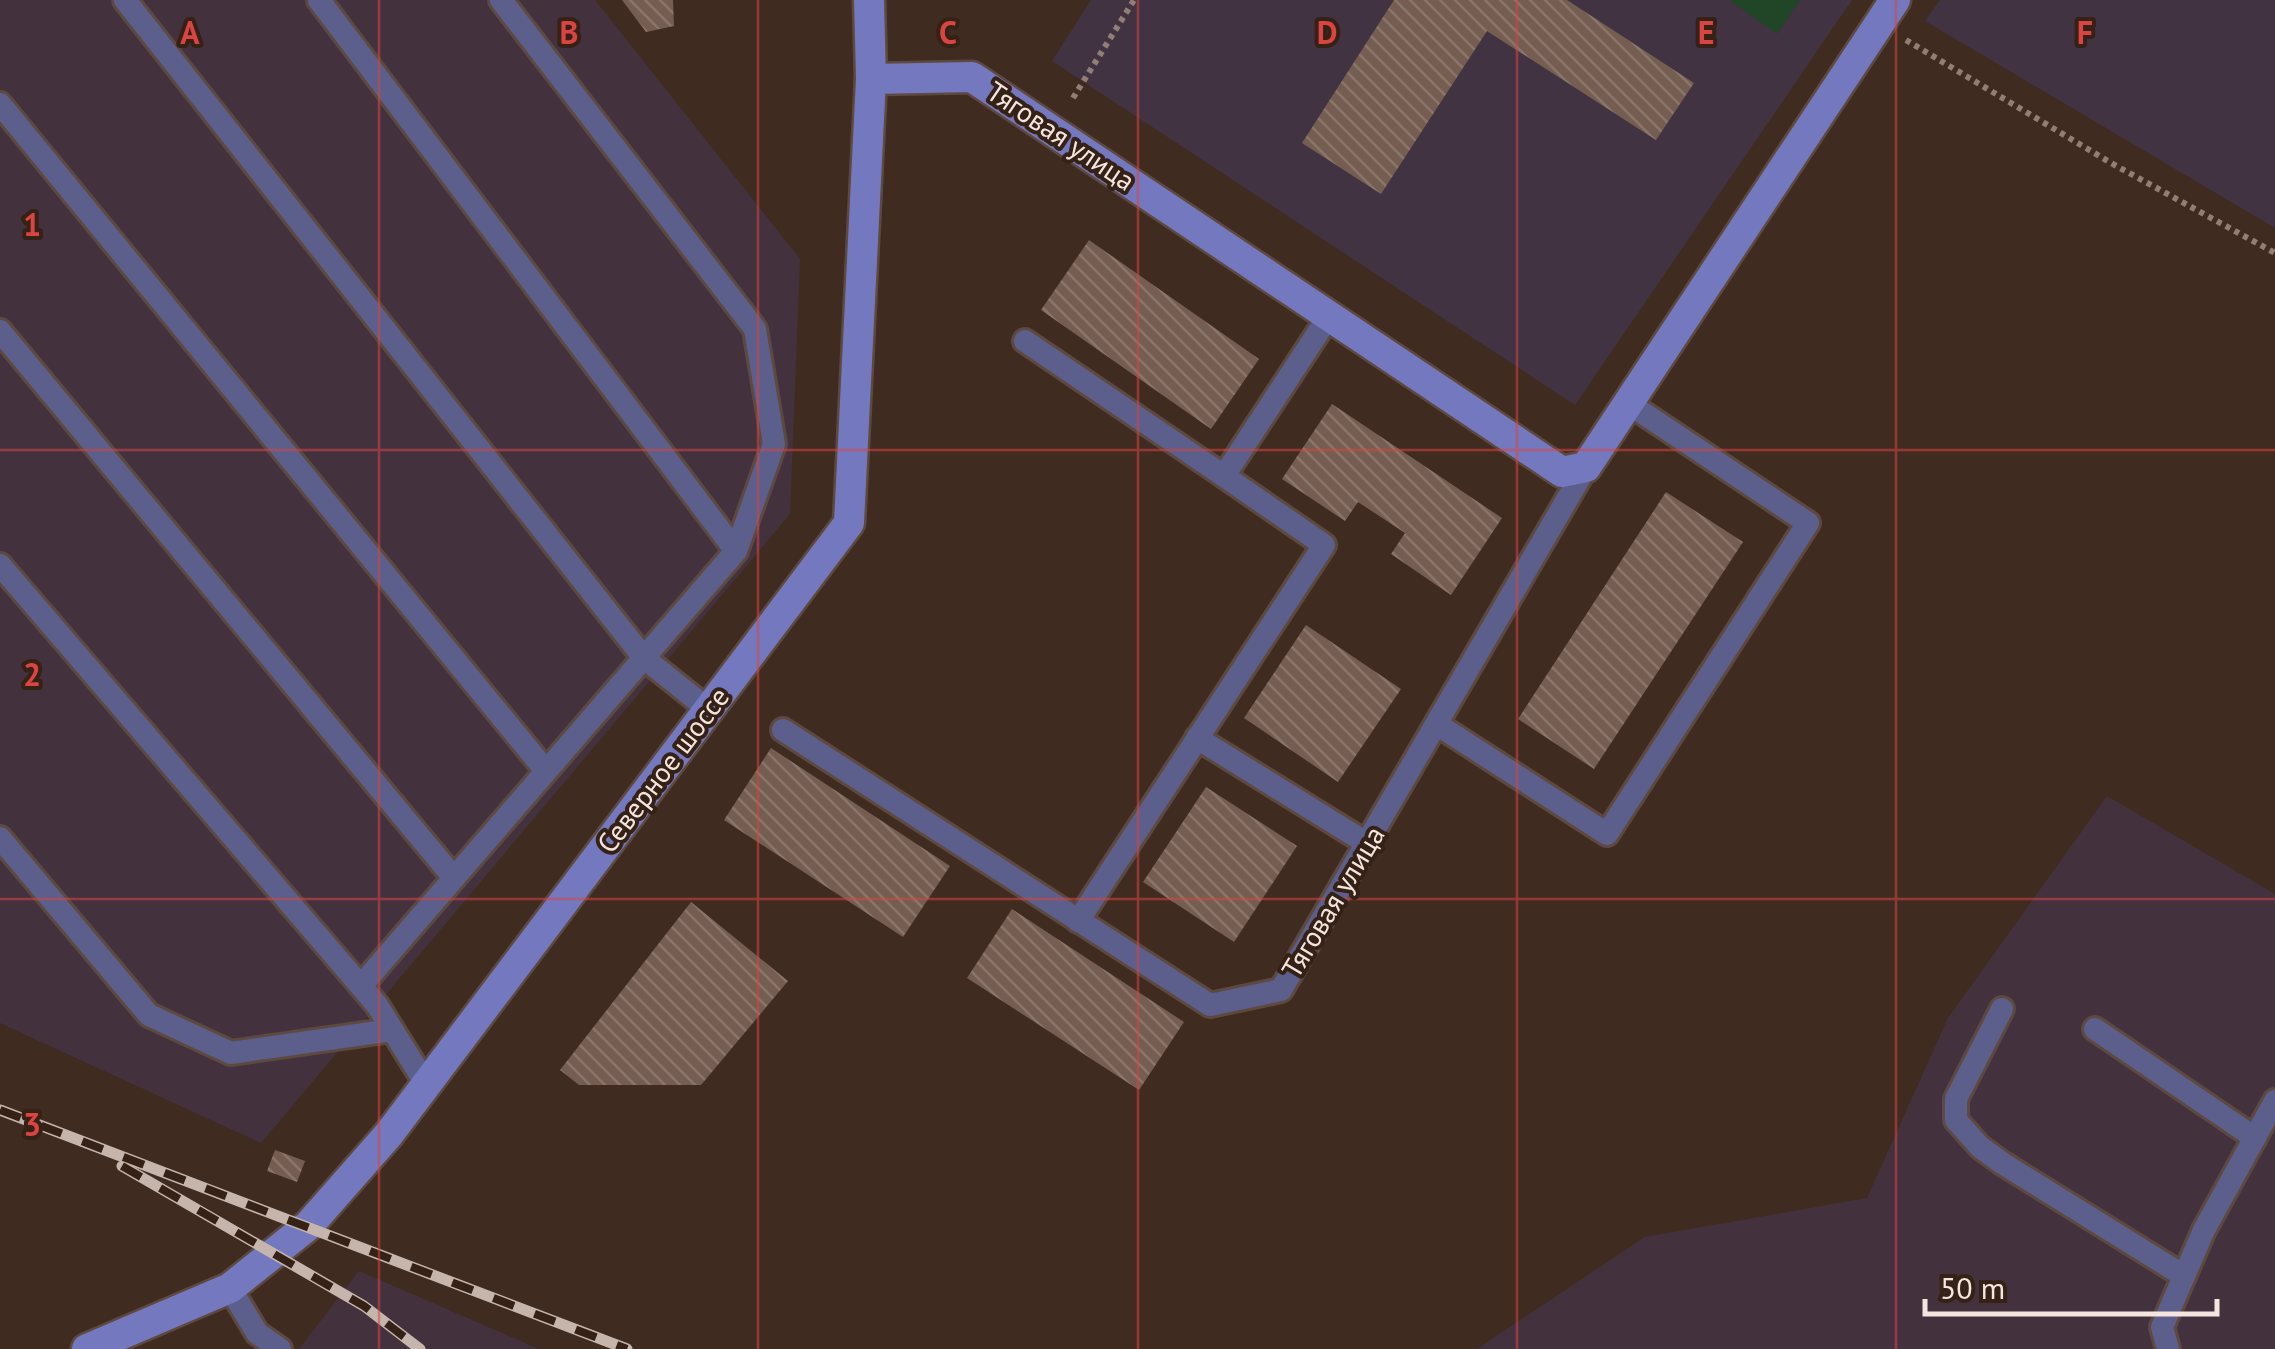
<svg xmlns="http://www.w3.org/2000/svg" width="2275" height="1349" viewBox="0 0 2275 1349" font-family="'PT Sans',sans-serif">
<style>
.industrial{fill:#43323e}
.education{fill:#413341}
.pitch{fill:#214527}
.building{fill:url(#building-back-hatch)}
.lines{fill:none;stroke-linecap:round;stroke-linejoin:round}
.lane-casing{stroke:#5d493f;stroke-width:28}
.secondary-casing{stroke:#5d493f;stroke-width:35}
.path{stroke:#917f76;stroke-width:6;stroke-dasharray:5 5;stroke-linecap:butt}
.lane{stroke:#5c5f8b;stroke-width:22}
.secondary{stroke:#7478be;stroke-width:30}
.rail-casing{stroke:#c5b5ad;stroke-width:11}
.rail{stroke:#352116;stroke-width:8;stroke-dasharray:22;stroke-linecap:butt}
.grid{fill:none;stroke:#da4443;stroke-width:2.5;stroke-opacity:0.55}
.labels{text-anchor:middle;stroke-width:8;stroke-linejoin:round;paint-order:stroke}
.street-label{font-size:28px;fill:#f4e6df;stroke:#352116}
.grid-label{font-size:32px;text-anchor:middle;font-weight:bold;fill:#da4443;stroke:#352116;stroke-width:8;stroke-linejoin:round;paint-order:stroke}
</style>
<defs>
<pattern id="building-back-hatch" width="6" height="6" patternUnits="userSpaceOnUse" patternTransform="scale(2.5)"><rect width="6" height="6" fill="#755e51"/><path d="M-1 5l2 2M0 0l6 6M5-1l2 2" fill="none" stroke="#89756a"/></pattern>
</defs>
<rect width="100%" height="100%" fill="#402b20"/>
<g class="industrial">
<polygon points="0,0 595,0 800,259 790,514 261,1143 0,1023"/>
<polygon points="2107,796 2275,894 2275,1349 1477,1349 1645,1237 1867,1198 1948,1018"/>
<polygon points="359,1271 539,1349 299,1349"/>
</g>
<g class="education">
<polygon points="1091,0 1852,0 1575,405 1052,61"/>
<polygon points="1940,0 2275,0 2275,228 1925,21"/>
</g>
<polygon class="pitch" points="1729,0 1800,0 1777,34"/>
<g class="building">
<polygon points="622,0 673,0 674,26 646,32"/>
<polygon points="1394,0 1567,0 1694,83 1656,140 1487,31 1381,194 1302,143"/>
<polygon points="1089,240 1259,359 1211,429 1041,310"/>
<polygon points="1332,404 1502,518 1451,595 1391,554 1405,533 1358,502 1345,521 1282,479"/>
<polygon points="1666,492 1743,542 1594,769 1518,719"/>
<polygon points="1306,625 1401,689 1338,782 1244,718"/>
<polygon points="771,748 950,866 903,937 724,820"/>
<polygon points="1206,787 1297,846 1234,942 1143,882"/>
<polygon points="691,902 788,981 701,1085 579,1085 560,1070"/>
<polygon points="1012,909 1184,1022 1139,1090 967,978"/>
<polygon points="275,1150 305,1161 297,1182 267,1171"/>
</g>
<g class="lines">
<g class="lane-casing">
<g id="lane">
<polyline points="125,0 644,658 709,710"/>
<polyline points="319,0 736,551 361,986"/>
<polyline points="501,0 755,329 774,444 736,551"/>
<polyline points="0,104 546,771"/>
<polyline points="0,331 454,878"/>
<polyline points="1025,341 1224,476 1329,316"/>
<polyline points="0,565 377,1005 426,1084"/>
<polyline points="1438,725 1607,834 1808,523 1628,403"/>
<polyline points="783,730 1210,1005 1281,990 1586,467"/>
<polyline points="1197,738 1368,844"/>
<polyline points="0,838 149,1015 231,1053 392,1030"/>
<polyline points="1078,921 1324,545 1224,476"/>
<polyline points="2002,1009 1956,1099 1956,1120 1980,1147 2002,1163 2184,1276"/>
<polyline points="2095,1029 2255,1138"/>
<polyline points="230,1288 257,1333 280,1349"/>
<polyline points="2168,1349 2162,1327 2204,1230 2275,1101"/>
</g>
</g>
<g class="secondary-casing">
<g id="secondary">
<polyline points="871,79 972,77 1562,472 1586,467 1895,0"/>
<polyline points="87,1349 230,1288 309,1225 389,1134 849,523 871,79 869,0"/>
</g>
</g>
<g class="path">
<polyline points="1906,40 2111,163 2275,253"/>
<polyline points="1073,98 1134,0"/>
</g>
<use href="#lane" class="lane"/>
<use href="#secondary" class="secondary"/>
<g class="rail-casing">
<g id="rail">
<polyline points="0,1110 627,1349"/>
<polyline points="122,1166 364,1306 420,1349"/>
</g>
</g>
<use href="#rail" class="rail"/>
</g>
<path class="grid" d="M 379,0 L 379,1349M 758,0 L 758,1349M 1138,0 L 1138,1349M 1517,0 L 1517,1349M 1896,0 L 1896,1349M 0,450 L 2275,450M 0,899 L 2275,899"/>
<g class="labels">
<g class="street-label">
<text transform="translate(1061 136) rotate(34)" y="10">Тяговая улица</text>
<text transform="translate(663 770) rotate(-53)" y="10">Северное шоссе</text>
<text transform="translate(1333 902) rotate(-59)" y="10">Тяговая улица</text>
</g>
</g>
<g class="grid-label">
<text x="190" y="44">A</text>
<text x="569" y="44">B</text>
<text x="948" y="44">C</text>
<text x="1327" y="44">D</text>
<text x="1706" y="44">E</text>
<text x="2085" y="44">F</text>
<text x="32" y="236">1</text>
<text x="32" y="686">2</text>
<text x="32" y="1136">3</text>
</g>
<path d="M1925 1299v15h292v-15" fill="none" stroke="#f4e6df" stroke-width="5"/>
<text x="1940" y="1299" font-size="30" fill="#f4e6df" stroke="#352116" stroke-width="8" paint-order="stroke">50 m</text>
</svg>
